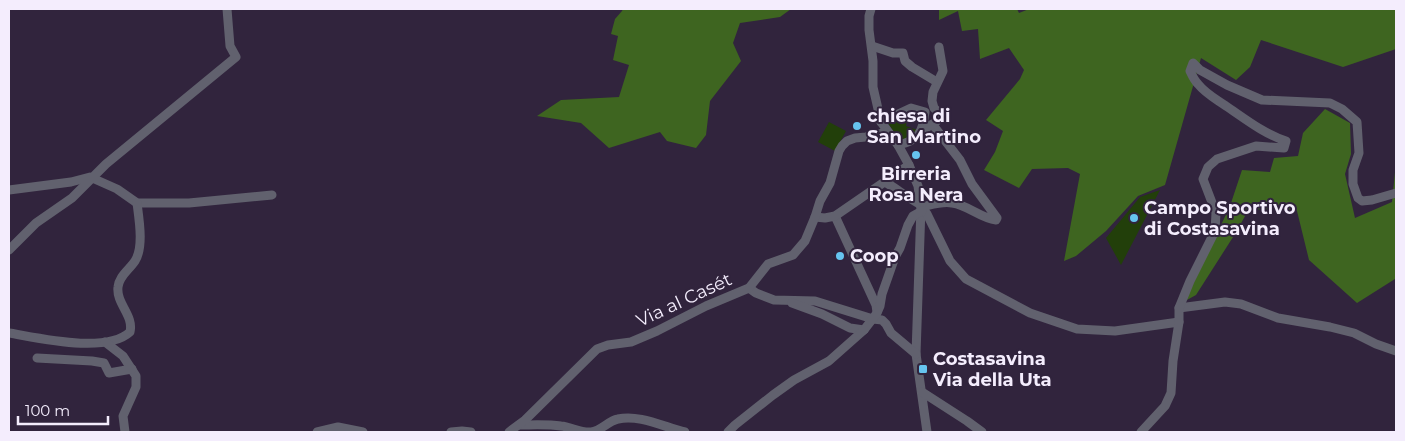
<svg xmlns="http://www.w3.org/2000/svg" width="1405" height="441" viewBox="0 0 1405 441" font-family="Montserrat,sans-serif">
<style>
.green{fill:#223f0a}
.forest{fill:#3e6520}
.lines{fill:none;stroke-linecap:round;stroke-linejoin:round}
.minor{stroke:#61616e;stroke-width:9}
.poi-dot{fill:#66c4ef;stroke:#31243d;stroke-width:2}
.labels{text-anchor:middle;stroke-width:4;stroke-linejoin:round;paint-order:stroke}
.poi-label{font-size:18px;font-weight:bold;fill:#f4edfd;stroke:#31243d;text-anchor:start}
.street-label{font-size:18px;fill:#f4edfd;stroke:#31243d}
</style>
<rect width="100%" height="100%" fill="#31243d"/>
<g class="green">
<polygon points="908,111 906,126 920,131 902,144 886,120"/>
<polygon points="829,122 846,131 835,151 818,142"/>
<polygon points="1160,190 1121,265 1106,238 1140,197"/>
</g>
<g class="forest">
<polygon points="623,9 791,9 780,17 740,23 733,43 741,61 710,101 706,135 696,148 667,141 660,132 609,148 581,123 537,116 561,100 619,97 629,65 613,60 618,36 611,34 615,19 622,11"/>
<polygon points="939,9 1017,9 1019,13 1029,9 1396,9 1396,49 1343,67 1261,40 1250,67 1236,80 1201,58 1165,185 1138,196 1106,231 1076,256 1064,261 1080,174 1068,168 1032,169 1019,188 984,170 995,152 1003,131 986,120 1020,79 1024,70 1009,48 980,59 978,29 962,31 958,11 939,20"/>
<polygon points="1325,109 1350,123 1351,154 1345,174 1355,218 1392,202 1396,162 1396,281 1395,279 1357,303 1309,260 1297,211 1249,209 1235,234 1196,295 1185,301 1230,206 1242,170 1270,172 1274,158 1298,156 1303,133"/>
</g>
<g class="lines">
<g class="minor">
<polyline points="871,9 869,16 869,30 873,61 873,87 881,122 898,145 909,165 918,186 921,207 916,354 927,432"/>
<polyline points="872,46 893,53 903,53 905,61 912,67 937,82"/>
<path d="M 881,122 L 911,108 L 925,112 C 923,132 918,141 898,145"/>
<path d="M 933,125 L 960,160 L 972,184 L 997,218 L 996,220 C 980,218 968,205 952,203 C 942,201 931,205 921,207 L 927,214 L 950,261 L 966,279 L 1030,313 L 1077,329 L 1115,331 L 1179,322"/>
<polyline points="920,132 937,121 940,114 934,108 932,101 933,92 943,71 939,47"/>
<path d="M 885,182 C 897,189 908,198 921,205"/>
<polyline points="9,190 71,182 90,177 117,189 137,203 189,203 272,195"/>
<polyline points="835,216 876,305 877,312"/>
<polyline points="815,217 825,218 835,216 909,165"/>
<polyline points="9,250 36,223 72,198 106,164 236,57 230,46 227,9"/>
<polyline points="749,288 756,293 774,300 815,301 873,319 882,320 886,324 891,333 916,354"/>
<polyline points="792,303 822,314 850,328 864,330"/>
<polyline points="1179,308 1225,302 1241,304 1278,318 1330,327 1354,333 1376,344 1396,351"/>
<path d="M 9,333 C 39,338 106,354 130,332 C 134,315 116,304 118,287 C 119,276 129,270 135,261 C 144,247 139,219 137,203"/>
<polyline points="105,342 123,356 136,376 136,387 123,416 125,432"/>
<polyline points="37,358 92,361 104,363 109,373 132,369"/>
<polyline points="922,392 967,421 982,432"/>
<path d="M 519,425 C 532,425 547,424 561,426 C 571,427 581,433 591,432 C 601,431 608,421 618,419 C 639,414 664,427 685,432"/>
<polyline points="317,432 338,427 363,432"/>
<polyline points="451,432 462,431 471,432"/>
<polyline points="509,432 525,420 597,349 608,345 631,342 657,331 706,306 749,288 768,264 793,255 805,241 815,217 820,201 830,183 839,151 842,146 847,141 855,138 866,137 888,132"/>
<polyline points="728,432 735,425 773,395 794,380 829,361 864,330 877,313 880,306 882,294 895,257 900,248 908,225 913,216 922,211"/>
<path d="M 1141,432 L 1165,406 L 1171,393 L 1173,361 L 1179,322 L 1179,308 L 1190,281 L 1215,231 L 1216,213 L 1203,179 L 1208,167 L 1217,159 L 1256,146 L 1284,148 L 1286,141 C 1264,134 1244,118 1226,106 C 1216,99 1206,94 1198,84 C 1194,80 1192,75 1190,71 L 1193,63 L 1200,70 L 1227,85 L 1262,100 L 1330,103 L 1342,109 L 1357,122 L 1359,153 L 1353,170 L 1353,184 L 1358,198 L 1362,201 L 1372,200 L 1396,193"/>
</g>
</g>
<g class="poi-dot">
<circle cx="857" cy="126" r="5"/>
<circle cx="916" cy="155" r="5"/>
<circle cx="1134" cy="218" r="5"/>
<circle cx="840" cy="256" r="5"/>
<rect x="918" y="364" width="10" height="10" rx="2.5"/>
</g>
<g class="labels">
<g class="poi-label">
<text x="867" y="122">chiesa di<tspan x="867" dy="21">San Martino</tspan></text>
<text x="916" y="180" text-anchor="middle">Birreria<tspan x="916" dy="21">Rosa Nera</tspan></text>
<text x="1144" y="214">Campo Sportivo<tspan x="1144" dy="21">di Costasavina</tspan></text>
<text x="850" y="262">Coop</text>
<text x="933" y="365">Costasavina<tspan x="933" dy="21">Via della Uta</tspan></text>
</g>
<g class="street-label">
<text transform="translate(684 300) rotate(-25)" y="6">Via al Casét</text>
</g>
</g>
<rect width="1405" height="441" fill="none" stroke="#f4edfd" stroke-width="20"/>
<path d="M18 416v8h90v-8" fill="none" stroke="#f4edfd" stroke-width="2.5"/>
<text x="25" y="416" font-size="15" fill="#f4edfd" stroke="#31243d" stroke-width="4" paint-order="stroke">100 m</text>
</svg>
